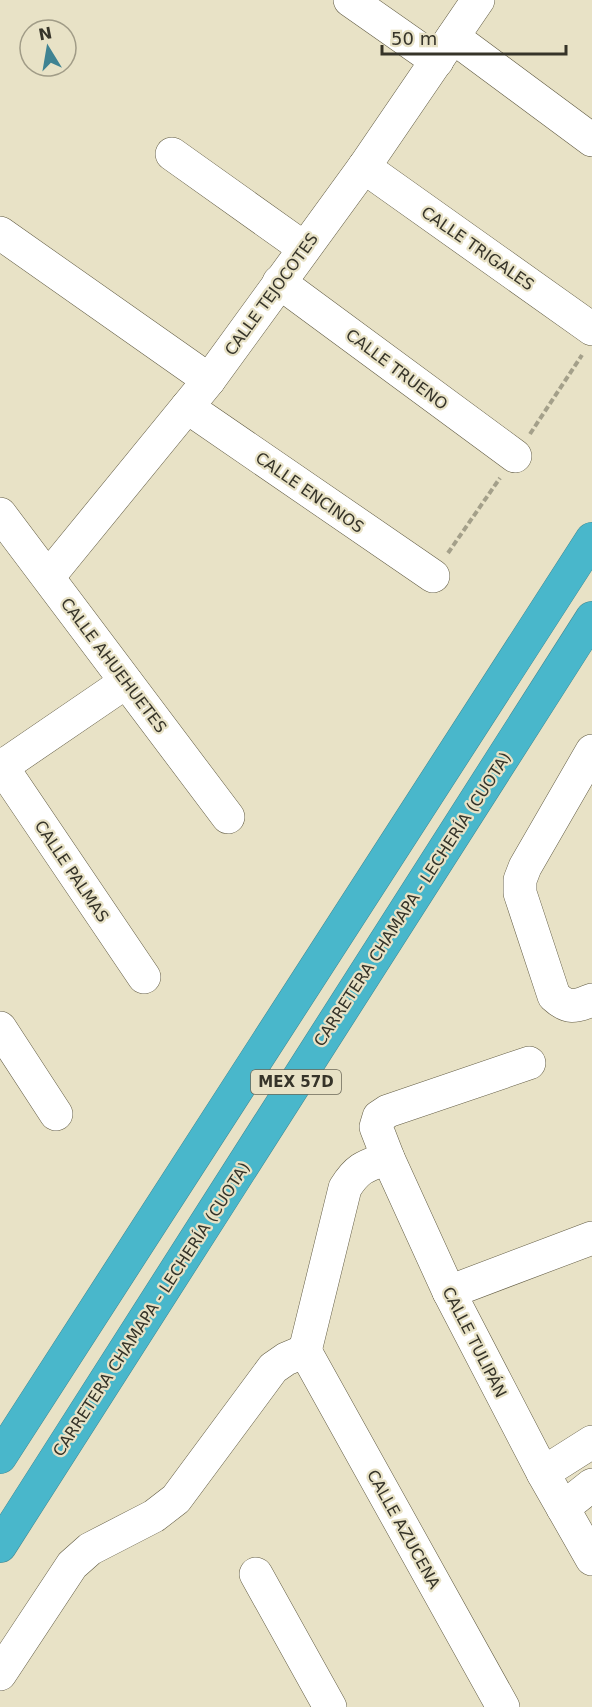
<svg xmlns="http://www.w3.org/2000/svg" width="592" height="1707" viewBox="0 0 592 1707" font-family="'DejaVu Sans',sans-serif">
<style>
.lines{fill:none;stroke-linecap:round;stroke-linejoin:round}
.minor-casing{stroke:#625c44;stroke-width:34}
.highway-casing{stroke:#428992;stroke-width:34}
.path{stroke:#a4a08a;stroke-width:4;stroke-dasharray:6 3;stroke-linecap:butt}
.minor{stroke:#fff;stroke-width:33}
.highway{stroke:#49b7cb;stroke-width:33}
.labels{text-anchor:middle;stroke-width:4.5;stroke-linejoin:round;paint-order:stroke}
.shield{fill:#e8e2c6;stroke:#6b6858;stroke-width:1.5}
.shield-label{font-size:15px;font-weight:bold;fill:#363429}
.street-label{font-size:16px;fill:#363429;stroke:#e8e2c6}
</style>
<rect width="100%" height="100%" fill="#e8e2c6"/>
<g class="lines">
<g class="minor-casing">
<g id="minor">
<polyline points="350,0 437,61"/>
<polyline points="453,37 592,140"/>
<polyline points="172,154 304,248"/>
<polyline points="364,167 592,329"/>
<polyline points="0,233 209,380"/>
<polyline points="279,282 515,456"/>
<polyline points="187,407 433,576"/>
<polyline points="0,514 228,817"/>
<polyline points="49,576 209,380 364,167 478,0"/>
<path d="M 592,751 L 525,867 L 520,880 L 520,893 L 554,996 C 568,1009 575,1007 592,1000"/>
<polyline points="0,764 144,977"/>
<polyline points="0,768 126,682"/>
<polyline points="0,1028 56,1114"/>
<polyline points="529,1063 388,1111 379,1117 376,1127 388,1158 449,1292 543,1473 592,1559"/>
<polyline points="449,1292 592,1238"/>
<polyline points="305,1351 503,1707"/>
<path d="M 305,1351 L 345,1188 C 358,1167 366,1166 388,1158"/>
<polyline points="543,1473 592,1442"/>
<polyline points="563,1508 592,1485"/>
<polyline points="256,1574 330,1707"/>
<polyline points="0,1674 72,1565 90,1549 154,1516 176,1499 273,1368 286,1359 305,1351"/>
</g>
</g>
<g class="highway-casing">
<g id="highway">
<polyline points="0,1457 592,539"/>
<polyline points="0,1546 592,618"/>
</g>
</g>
<g class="path">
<polyline points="530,434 582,355"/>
<polyline points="448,553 500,478"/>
</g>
<use href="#minor" class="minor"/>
<use href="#highway" class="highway"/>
</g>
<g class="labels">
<rect class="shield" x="251" y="1070" width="90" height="24" rx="4.5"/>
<g class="shield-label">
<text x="296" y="1087">MEX 57D</text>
</g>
<g class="street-label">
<text transform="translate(478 248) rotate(35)" y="6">CALLE TRIGALES</text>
<text transform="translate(271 294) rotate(-54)" y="6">CALLE TEJOCOTES</text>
<text transform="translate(397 369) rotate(37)" y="6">CALLE TRUENO</text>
<text transform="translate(310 492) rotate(35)" y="6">CALLE ENCINOS</text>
<text transform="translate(114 665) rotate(53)" y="6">CALLE AHUEHUETES</text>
<text transform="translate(72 871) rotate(56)" y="6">CALLE PALMAS</text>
<text transform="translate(412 899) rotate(-57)" y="6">CARRETERA CHAMAPA - LECHERÍA (CUOTA)</text>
<text transform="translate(151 1309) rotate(-57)" y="6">CARRETERA CHAMAPA - LECHERÍA (CUOTA)</text>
<text transform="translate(475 1342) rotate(63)" y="6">CALLE TULIPÁN</text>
<text transform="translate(404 1529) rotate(61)" y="6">CALLE AZUCENA</text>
</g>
</g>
<g transform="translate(48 48) rotate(349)"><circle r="28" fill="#e8e2c6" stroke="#a19c87" stroke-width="1.5"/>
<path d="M0-4.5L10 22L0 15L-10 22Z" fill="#3f8392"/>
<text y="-9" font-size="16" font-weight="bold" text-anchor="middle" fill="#363429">N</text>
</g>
<path d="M382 45v9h184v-9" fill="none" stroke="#363429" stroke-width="3"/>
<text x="391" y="45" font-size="18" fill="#363429" stroke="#e8e2c6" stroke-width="4.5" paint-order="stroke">50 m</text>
</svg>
